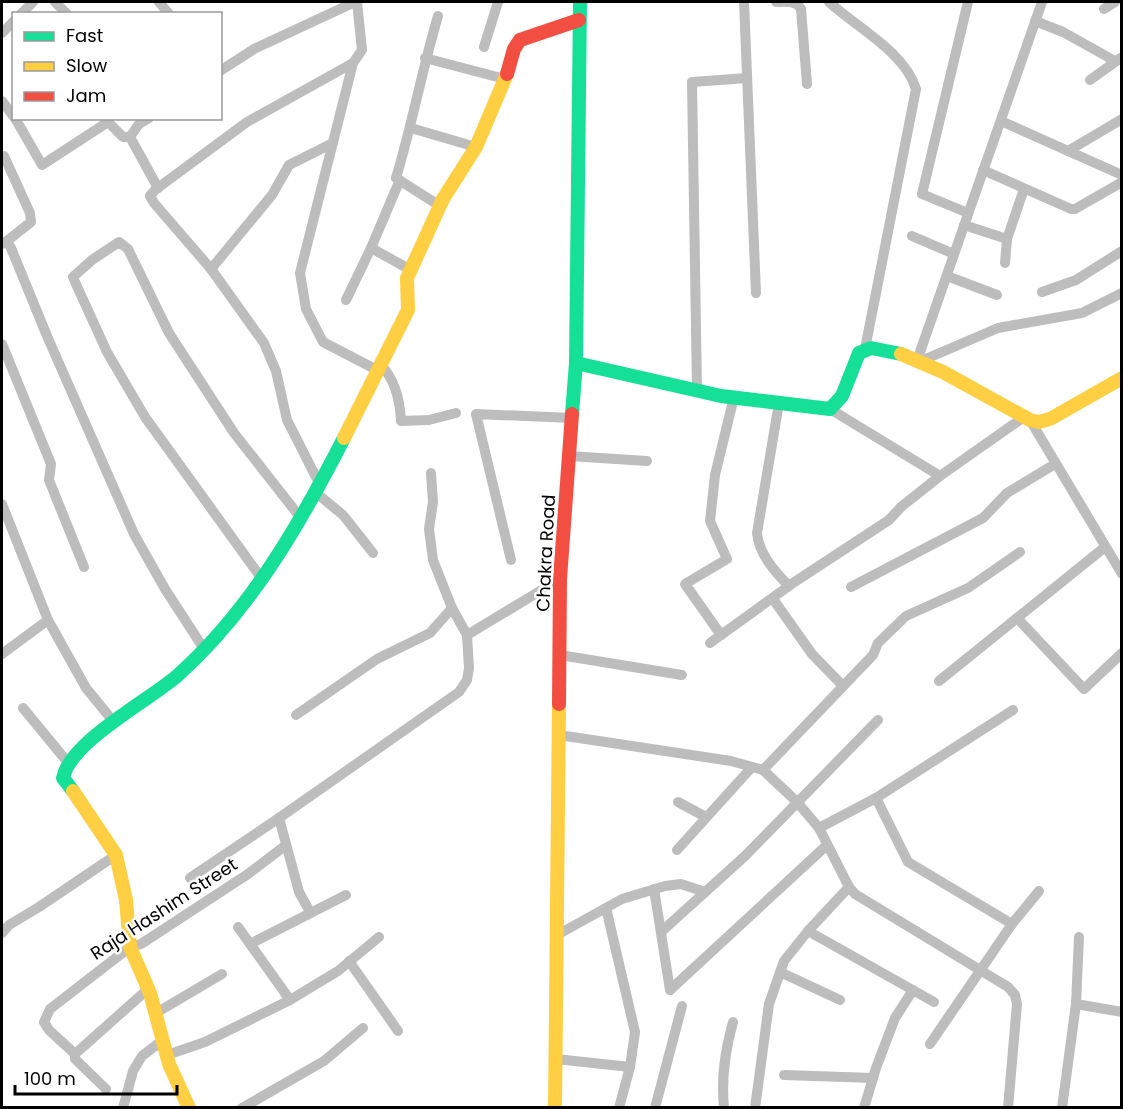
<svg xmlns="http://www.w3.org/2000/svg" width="1123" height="1109" viewBox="0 0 1123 1109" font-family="Poppins,sans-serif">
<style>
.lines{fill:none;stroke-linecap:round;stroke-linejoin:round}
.street{stroke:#bdbdbd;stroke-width:10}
.fast{stroke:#16e098;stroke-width:14}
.slow{stroke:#ffcf43;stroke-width:14}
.jam{stroke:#f24e42;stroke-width:14}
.labels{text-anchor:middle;stroke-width:5;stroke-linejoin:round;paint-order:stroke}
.street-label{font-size:18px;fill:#000;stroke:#fff}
</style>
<rect width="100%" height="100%" fill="#fff"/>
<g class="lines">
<g class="street">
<polyline points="55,2 67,14"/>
<polyline points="159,2 169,14"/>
<polyline points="357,2 362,50 353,63 300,273 306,309 323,342 377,370"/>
<polyline points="744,2 756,293"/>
<path d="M 776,2 C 785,2 796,0 801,9 L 807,84"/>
<path d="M 829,2 C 856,27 905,52 916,89 L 865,349"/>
<polyline points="968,2 922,194 968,213"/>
<polyline points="1042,2 920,352 921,361 998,328 1082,313 1122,293"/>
<polyline points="1104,9 1115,2"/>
<polyline points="21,14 33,2"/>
<path d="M 438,16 C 422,70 412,125 396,178 L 440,206"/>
<polyline points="1035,21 1063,32 1115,61"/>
<polyline points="2,33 14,21"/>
<polyline points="484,47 498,2"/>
<polyline points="425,58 505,79"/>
<polyline points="220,71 254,49 355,2"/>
<polyline points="1090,80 1122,57"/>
<polyline points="2,101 14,117"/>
<polyline points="15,118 42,165 108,122 123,137 130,137"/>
<polyline points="149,118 139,124 130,137 158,188"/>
<polyline points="1001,121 1122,175"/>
<polyline points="411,128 476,147"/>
<polyline points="1068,151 1122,119"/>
<polyline points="2,158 4,156 30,213 31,222 7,241"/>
<polyline points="983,170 1071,209 1075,209 1122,182"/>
<polyline points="399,182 371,248 411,270"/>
<polyline points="964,225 1007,239"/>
<polyline points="912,236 954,254"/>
<polyline points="2,244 7,241 11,248 47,336 134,534 165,589 204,649"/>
<polyline points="1005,263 1007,239 1024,189"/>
<polyline points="211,269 272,195 289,165 333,143"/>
<polyline points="947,276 997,295"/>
<polyline points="1042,292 1076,280 1122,251"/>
<polyline points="346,300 371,248"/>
<polyline points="2,344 51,464 49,480 84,567"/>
<path d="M 380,364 C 395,379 400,401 401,421 L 429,420 L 456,413"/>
<polyline points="697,390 692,82 747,78"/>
<path d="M 779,403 L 757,533 C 759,554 775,572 789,586"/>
<polyline points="830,409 940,476 1024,417"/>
<polyline points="1030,420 1122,574"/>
<polyline points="569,456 647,461"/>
<polyline points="319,483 287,420 276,371 264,343 211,269 154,203 150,196 155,190 247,122 353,63"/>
<polyline points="315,492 343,515 373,553"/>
<polyline points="2,504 48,620 86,688 113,721"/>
<polyline points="511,560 476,414 572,418"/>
<polyline points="262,579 145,417 107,352 75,282 73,277 92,260 119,242 128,249 169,333 234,433 300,517"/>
<polyline points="851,587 983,518 1007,493 1055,464"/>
<polyline points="773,599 812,654 843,686"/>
<polyline points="1017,618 1084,689 1122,653"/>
<polyline points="467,635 560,579"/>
<polyline points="721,635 685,584 727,559 710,521 715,475 734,397"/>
<polyline points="710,643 793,583 889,520 901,507 940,476"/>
<polyline points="2,654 48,620"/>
<polyline points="560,655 682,675"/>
<polyline points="939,681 1105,547"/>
<polyline points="23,708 69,764"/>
<polyline points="296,715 377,659 430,633 452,608"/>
<polyline points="559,735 731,761 763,770 797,802 819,828 849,887 855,894 1008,987 1015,995 1017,1004 1008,1108"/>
<polyline points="763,770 873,655 878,643 906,616 968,588 1020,552"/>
<polyline points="876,798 908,862 1012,924"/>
<polyline points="678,802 706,817"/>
<polyline points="279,818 299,892 310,912"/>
<polyline points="819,828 876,798 1013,710"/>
<polyline points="677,850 752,767"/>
<polyline points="190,878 279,818 459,692 467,680 469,668 467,635 452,608 433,560 429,529 433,502 431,473"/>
<polyline points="654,889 670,990"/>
<polyline points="606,908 635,1032 630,1067 619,1108"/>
<polyline points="238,927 290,1000"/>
<polyline points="808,931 934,1002"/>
<polyline points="661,932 745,856 878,720"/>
<polyline points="2,933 9,925 39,907 116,855"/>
<polyline points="557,935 622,899 665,886 681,884 705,892"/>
<polyline points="250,944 346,895"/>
<polyline points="349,961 398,1031"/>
<polyline points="780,972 840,1000"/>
<polyline points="670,990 827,845"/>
<polyline points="1076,1004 1122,1012"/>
<polyline points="156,1013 222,974"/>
<polyline points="930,1044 1012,924 1039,891"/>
<polyline points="75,1054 148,989"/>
<polyline points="167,1055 205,1042 290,1000 338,971 379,937"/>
<polyline points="556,1059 630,1067"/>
<polyline points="784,1075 873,1078"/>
<polyline points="106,1089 75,1059 75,1054 49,1030 44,1022 50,1009 130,947 141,944 248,874 286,845"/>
<polyline points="123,1108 133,1071 142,1056 163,1040"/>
<polyline points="242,1108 324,1061 363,1028"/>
<polyline points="655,1108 682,1006"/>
<path d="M 724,1108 C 721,1077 725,1051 733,1022"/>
<polyline points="755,1108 769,1004 784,961 808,931 849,887"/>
<polyline points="864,1108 876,1068 895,1018 913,990"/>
<polyline points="1062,1108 1076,1004 1079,937"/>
</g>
<g class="fast">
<polyline points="576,363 721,396 830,409 842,396 859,353 871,348 901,354"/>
<polyline points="572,414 576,363 580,2"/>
<path d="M 73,791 L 63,778 C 70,742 148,701 177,676 C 250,611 300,524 344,438"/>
</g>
<g class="slow">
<polyline points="901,354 943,372 1030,420 1039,422 1050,419 1122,378"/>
<polyline points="344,438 408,310 407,278 443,199 476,147 507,74"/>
<polyline points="73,791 116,855 126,900 130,947 150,993 169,1064 189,1108"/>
<polyline points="555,1108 559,704"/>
</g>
<g class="jam">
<polyline points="507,74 514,49 520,40 579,20"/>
<polyline points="559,704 560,579 572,414"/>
</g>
</g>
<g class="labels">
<g class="street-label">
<text transform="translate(546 553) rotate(-87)" y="6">Chakra Road</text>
<text transform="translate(164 909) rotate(-33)" y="6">Raja Hashim Street</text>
</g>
</g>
<rect width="1123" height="1109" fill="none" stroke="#000000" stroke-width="6"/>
<rect x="12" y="12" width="210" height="108" fill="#ffffff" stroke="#999999" stroke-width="1.5"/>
<rect x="24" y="32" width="30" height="9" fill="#16e098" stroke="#999999" stroke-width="1.5"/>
<text x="66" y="42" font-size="18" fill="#000000">Fast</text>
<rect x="24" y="62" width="30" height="9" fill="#ffcf43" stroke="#999999" stroke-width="1.5"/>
<text x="66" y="72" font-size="18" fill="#000000">Slow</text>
<rect x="24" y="92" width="30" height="9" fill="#f24e42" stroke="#999999" stroke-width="1.5"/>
<text x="66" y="102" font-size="18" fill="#000000">Jam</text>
<path d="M15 1085v9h162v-9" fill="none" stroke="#000000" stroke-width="3"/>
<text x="24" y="1085" font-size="18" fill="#000000" stroke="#ffffff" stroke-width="4.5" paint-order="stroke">100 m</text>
</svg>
